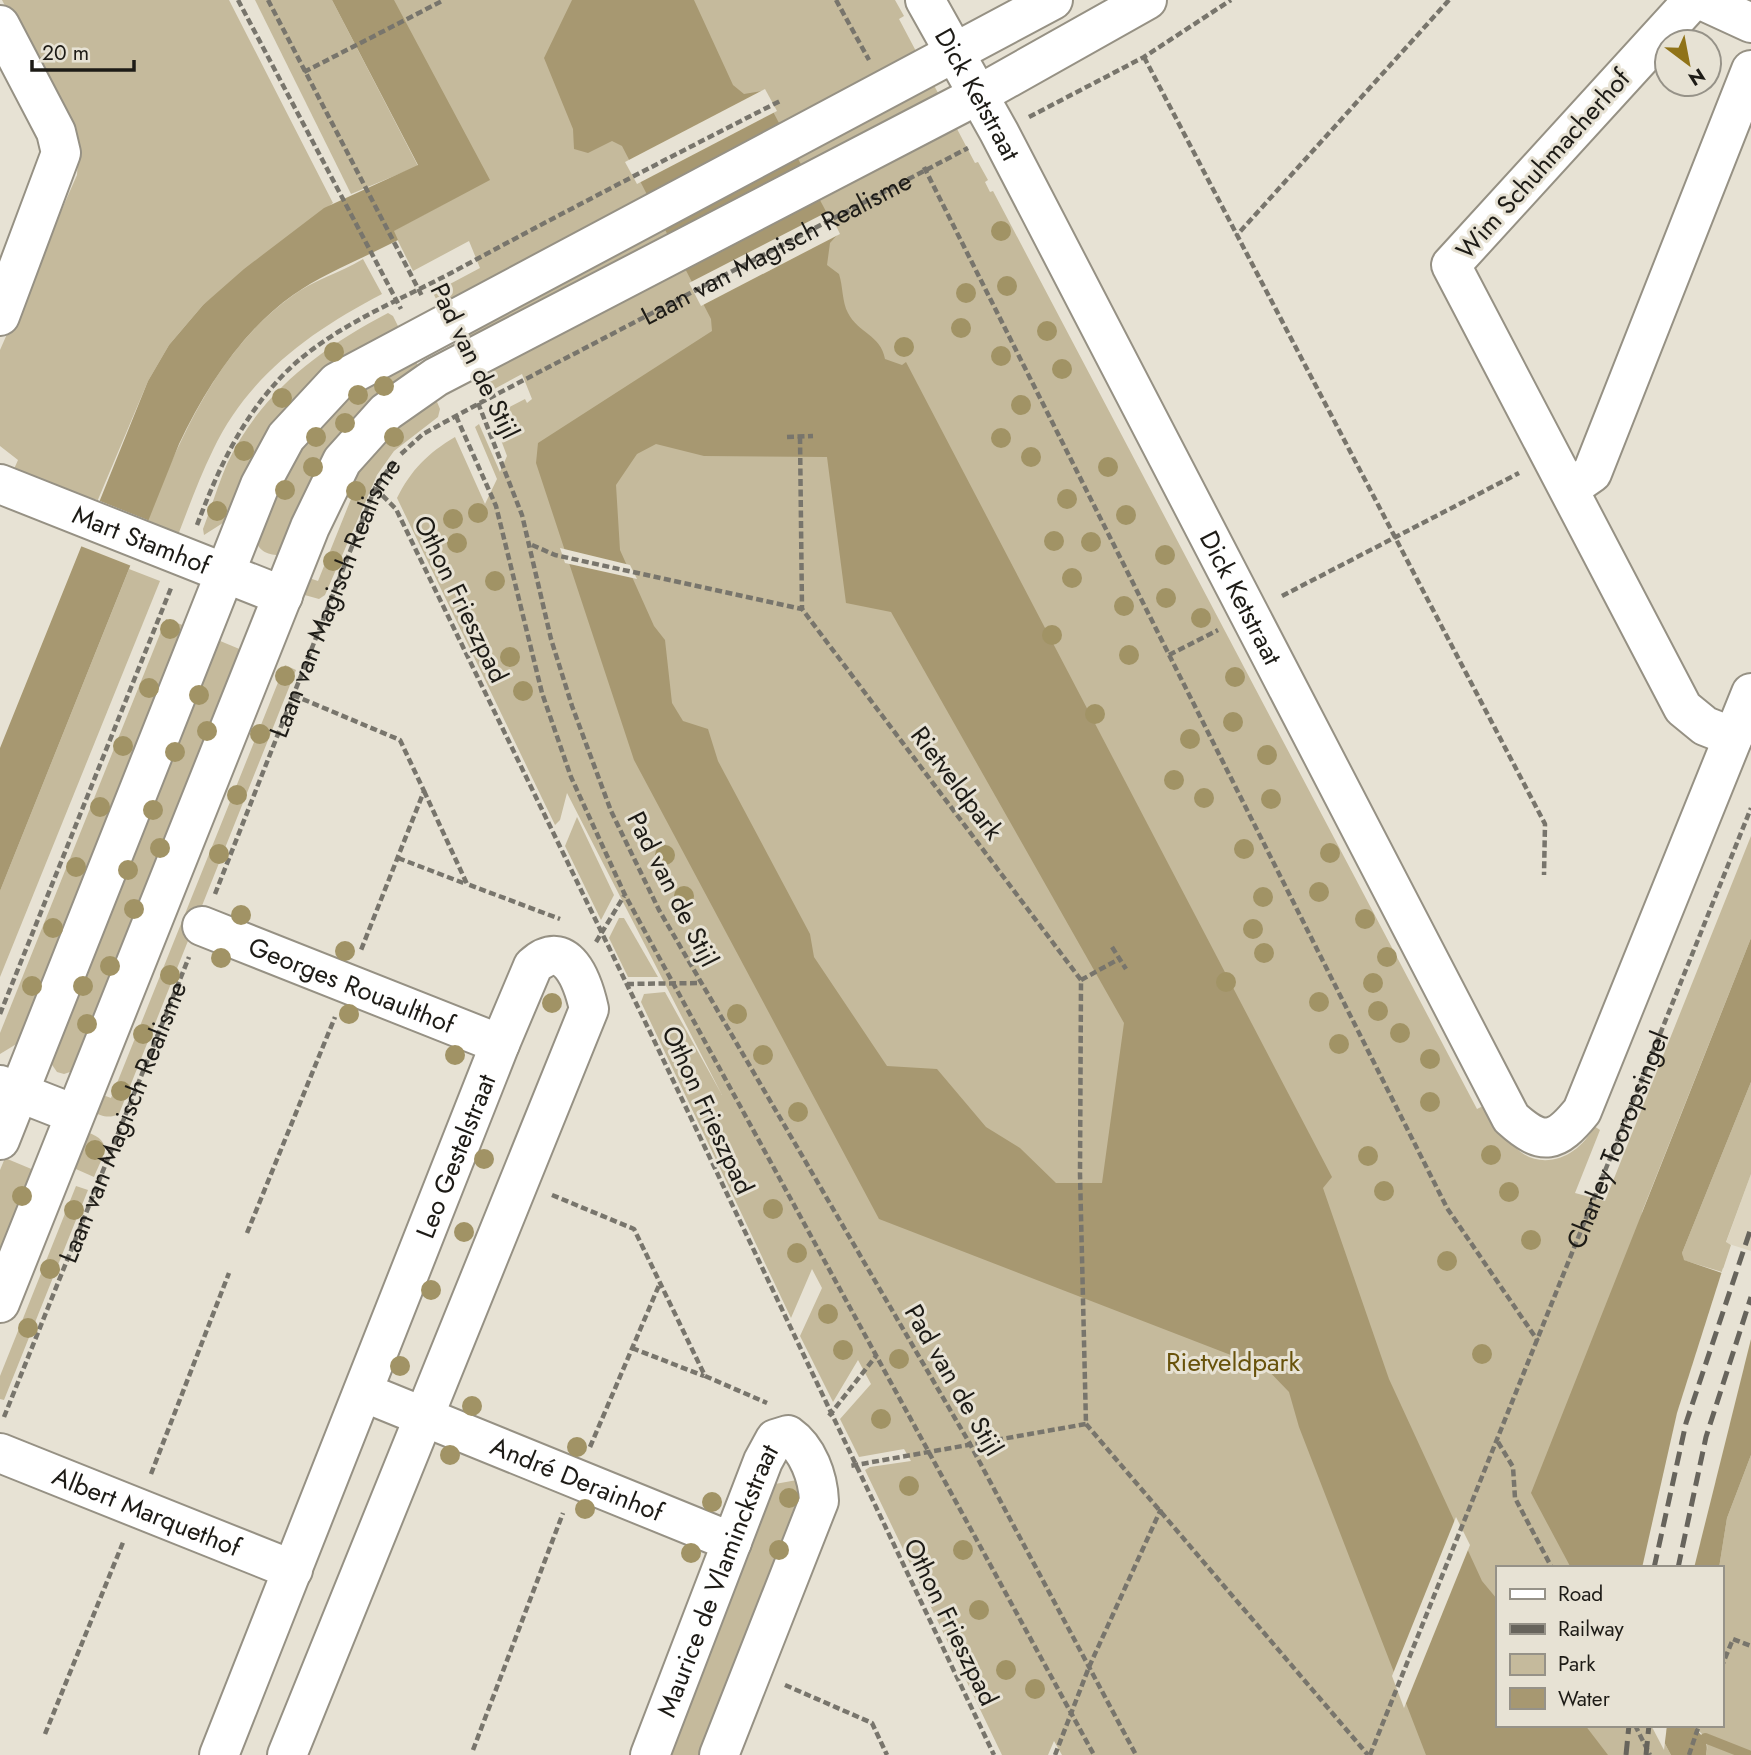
<svg xmlns="http://www.w3.org/2000/svg" width="1751" height="1755" viewBox="0 0 1751 1755" font-family="Jost,sans-serif">
<style>
.built{fill:#ddd5c0}
.green{fill:#c5ba9c}
.water{fill:#a79871;fill-rule:evenodd}
.pier{fill:#e7e2d4}
.lines{fill:none;stroke-linecap:round;stroke-linejoin:round}
.stream{stroke:#a79871;stroke-width:10}
.street-casing{stroke:#969184;stroke-width:42}
.secondary-casing{stroke:#969184;stroke-width:42}
.path{stroke:#78756c;stroke-width:4.5;stroke-dasharray:7 3.5;stroke-linecap:butt}
.street{stroke:#fff;stroke-width:38}
.secondary{stroke:#fff;stroke-width:38}
.rail{stroke:#67645c;stroke-width:5;stroke-dasharray:14 7;stroke-linecap:butt}
.tree{fill:#a19365}
.labels{text-anchor:middle;stroke-width:6;stroke-linejoin:round;paint-order:stroke}
.street-label{font-size:26px;fill:#1d1b16;stroke:#e7e2d4}
.park-label{font-size:26px;fill:#68520b;stroke:#e7e2d4}
</style>
<rect width="100%" height="100%" fill="#e7e2d4"/>
<polygon class="built" points="1751,1174 1751,1251 1726,1243"/>
<g class="green">
<polygon points="2,0 229,0 333,203 203,305 169,345 148,381 97,502 14,469 18,460 0,446 0,350 77,175 78,159 72,136"/>
<polygon points="255,0 332,0 418,166 351,194"/>
<path d="M 352,0 L 895,0 L 904,16 L 899,19 L 975,163 L 978,162 L 988,180 L 985,182 L 990,192 L 993,191 L 1477,1109 L 1491,1102 C 1498,1116 1504,1134 1514,1146 C 1540,1174 1580,1157 1594,1126 L 1600,1130 L 1575,1193 L 1605,1201 L 1751,836 L 1751,938 L 1642,1212 L 1603,1568 L 1497,1568 L 1497,1725 L 1655,1725 L 1671,1755 L 1062,1755 L 1054,1741 L 1048,1755 L 1002,1755 L 865,1470 L 870,1467 L 911,1461 L 904,1449 L 859,1457 L 840,1419 L 871,1384 L 858,1360 L 833,1402 L 800,1336 L 822,1288 L 812,1269 L 791,1318 L 641,1002 L 644,994 L 665,992 L 722,1095 L 567,793 L 560,820 L 555,825 L 397,498 C 411,470 428,453 455,437 L 485,504 L 497,479 L 475,427 L 479,424 L 500,472 L 507,456 L 492,416 L 525,399 L 527,403 L 532,399 L 522,374 L 485,394 L 433,293 L 480,268 L 469,241 L 413,271 L 393,231 L 453,199 Z"/>
<path d="M 363,259 L 382,294 C 311,331 248,376 213,450 C 199,478 189,507 178,535 L 146,521 C 181,438 216,351 292,296 C 313,280 340,273 363,259 Z"/>
<path d="M 388,313 L 393,316 L 400,330 L 237,514 L 204,535 L 203,529 C 211,508 218,485 227,464 C 260,393 320,349 388,313 Z"/>
<path d="M 412,354 L 423,375 L 278,555 C 268,555 256,550 256,537 C 255,512 311,426 330,407 C 347,389 390,368 412,354 Z"/>
<polygon points="435,397 440,409 438,417 394,451 377,475 325,595 319,599 301,594 306,577 318,581 351,499 340,494 365,452"/>
<polygon points="129,569 160,581 0,977 0,891"/>
<polygon points="166,619 191,628 23,1040 0,1054 0,1033"/>
<polygon points="213,638 249,653 73,1071 64,1074 57,1072 48,1059"/>
<path d="M 285,665 L 296,670 L 119,1114 C 108,1119 102,1116 91,1111 L 100,1094 L 111,1098 Z"/>
<polygon points="577,817 614,895 601,920 565,846"/>
<polygon points="619,918 624,918 658,977 628,977 609,938"/>
<polygon points="1751,1082 1751,1174 1726,1242 1731,1245 1722,1272 1683,1260 1682,1253"/>
<path d="M 87,1132 C 115,1142 103,1155 94,1177 L 69,1166 Z"/>
<polygon points="5,1158 41,1173 0,1276 0,1170"/>
<polygon points="76,1186 88,1190 4,1400 0,1399 0,1376"/>
<path d="M 1751,1455 L 1751,1755 L 1706,1755 C 1710,1741 1704,1733 1692,1727 L 1721,1725 L 1721,1568 L 1719,1568 L 1727,1518 Z"/>
<polygon points="797,1480 806,1487 708,1755 667,1755 775,1484"/>
</g>
<g class="water">
<path d="M 332,0 L 394,0 L 490,180 L 394,231 L 398,240 C 364,258 324,273 293,295 C 241,332 206,388 179,444 L 0,891 L 0,748 L 148,381 L 169,345 L 203,305 L 244,269 L 324,208 L 418,165 Z"/>
<path d="M 572,0 L 694,0 L 733,85 L 744,94 L 762,91 L 838,234 L 830,243 L 827,265 L 839,274 C 843,286 842,302 848,313 C 858,333 881,335 885,359 L 902,365 L 906,362 L 1332,1177 L 1323,1188 L 1389,1379 L 1482,1581 L 1497,1599 L 1497,1725 L 1585,1725 L 1608,1755 L 1426,1755 L 1299,1427 L 1289,1392 L 1267,1369 L 879,1219 L 634,760 L 536,463 L 538,443 L 712,331 L 711,319 L 622,146 L 612,141 L 588,153 L 574,149 L 573,129 L 544,58 ZM 656,444 L 704,456 L 827,457 L 846,603 L 891,612 L 1124,1023 L 1102,1183 L 1056,1183 L 1020,1148 L 986,1127 L 937,1069 L 887,1066 L 814,957 L 810,934 L 718,761 L 708,729 L 683,721 L 672,703 L 665,640 L 654,626 L 620,550 L 616,485 L 637,454 Z"/>
<polygon points="1751,938 1751,1082 1682,1253 1684,1260 1751,1283 1751,1455 1727,1518 1719,1568 1571,1568 1531,1493"/>
<path d="M 1655,1725 L 1692,1725 C 1700,1735 1710,1739 1706,1755 L 1671,1755 Z"/>
</g>
<g class="pier">
<polygon points="765,89 777,111 637,184 625,162"/>
<polygon points="829,211 840,234 701,306 689,283"/>
<polygon points="95,499 150,521 134,567 78,545"/>
<polygon points="560,548 630,565 637,579 565,563"/>
<polygon points="1723,1268 1751,1280 1751,1339 1694,1568 1642,1568 1677,1413"/>
<polygon points="1456,1517 1470,1545 1404,1708 1392,1676"/>
<polygon points="1651,1725 1667,1725 1664,1750 1652,1727"/>
</g>
<g class="lines">
<polyline class="stream" points="1705,1738 1748,1755"/>
<g class="street-casing">
<g id="street">
<path id="s5" d="M 925,0 L 999,132 L 1511,1118 C 1543,1147 1556,1143 1582,1111 L 1751,693"/>
<polyline points="1693,0 1451,265 1683,708 1705,726 1733,737"/>
<polyline points="1701,0 1751,23"/>
<polyline points="0,25 56,132 61,153 0,316"/>
<path id="s6" d="M 0,484 L 283,596"/>
<polyline points="1569,489 1592,473 1751,70"/>
<path id="s7" d="M 202,926 L 500,1044"/>
<polyline points="0,1085 74,1114"/>
<path id="s8" d="M 363,1392 L 732,1542"/>
<path id="s9" d="M 0,1453 L 293,1570"/>
<path id="s10" d="M 219,1755 L 500,1044 L 533,966 C 567,935 583,982 589,1009 L 287,1755"/>
<path id="s11" d="M 650,1755 L 763,1461 L 775,1439 L 788,1435 C 808,1449 818,1477 819,1501 L 719,1755"/>
</g>
</g>
<g class="secondary-casing">
<g id="secondary">
<polyline points="0,1140 260,485 286,437 337,382 1053,0"/>
<polyline points="0,1303 310,527 342,461 386,412 436,377 978,95 1147,0"/>
</g>
</g>
<g class="path">
<polyline points="238,0 401,309"/>
<polyline points="268,0 422,296"/>
<polyline points="836,0 869,60"/>
<polyline points="1449,0 1237,235 1545,824 1544,875"/>
<polyline points="1144,57 1237,235"/>
<polyline points="304,72 444,0"/>
<polyline points="1029,117 1144,57 1231,0"/>
<polyline points="924,167 1447,1208 1538,1341"/>
<polyline points="478,403 522,515 551,639 572,706 611,811 659,910 970,1444 1136,1755"/>
<polyline points="456,416 496,506 542,693 571,777 625,895 1094,1755"/>
<polyline points="787,437 813,436"/>
<polyline points="800,437 802,609"/>
<path id="s1" d="M 401,454 L 423,434 L 478,404 L 968,148"/>
<polyline points="375,488 396,509 651,1034 994,1755"/>
<path d="M 197,525 C 219,467 243,415 287,371 C 332,327 396,302 451,273 C 560,214 670,157 780,101"/>
<polyline points="532,545 555,555 802,609 1081,980 1080,1174 1086,1424 850,1466"/>
<polyline points="1282,596 1519,473"/>
<polyline points="1169,655 1218,630"/>
<polyline points="293,695 400,740 424,791 361,950"/>
<polyline points="424,791 467,884 560,919"/>
<polyline points="398,858 466,884"/>
<path id="s2" d="M 215,894 L 375,488 L 395,460"/>
<polyline points="596,942 624,896"/>
<polyline points="1112,947 1126,969"/>
<polyline points="1081,980 1119,959"/>
<polyline points="627,984 700,983"/>
<polyline points="0,1014 171,588"/>
<polyline points="552,1195 634,1229 705,1376 767,1403"/>
<polyline points="247,1233 335,1017"/>
<polyline points="632,1348 704,1376"/>
<polyline points="829,1416 876,1356"/>
<path id="s3" d="M 4,1417 L 189,957"/>
<polyline points="1086,1424 1368,1755"/>
<polyline points="1498,1442 1513,1467 1515,1498 1552,1568"/>
<polyline points="590,1447 660,1283"/>
<polyline points="151,1474 229,1273"/>
<polyline points="1721,1668 1733,1639 1751,1646"/>
<polyline points="785,1685 872,1723 887,1755"/>
<polyline points="1635,1725 1650,1755"/>
<polyline points="45,1734 124,1540"/>
<polyline points="473,1750 563,1513"/>
<polyline points="1055,1755 1089,1667 1161,1509"/>
<path id="s4" d="M 1370,1755 L 1751,808"/>
<polyline points="1689,1755 1699,1725"/>
</g>
<use href="#street" class="street"/>
<use href="#secondary" class="secondary"/>
<g class="rail">
<polyline points="1654,1568 1686,1423 1751,1228"/>
<polyline points="1678,1568 1706,1437 1751,1297"/>
<polyline points="1626,1755 1629,1725"/>
<polyline points="1646,1755 1649,1725"/>
</g>
</g>
<g class="tree">
<circle cx="1001" cy="231" r="10"/>
<circle cx="1007" cy="286" r="10"/>
<circle cx="966" cy="293" r="10"/>
<circle cx="961" cy="328" r="10"/>
<circle cx="1047" cy="331" r="10"/>
<circle cx="904" cy="347" r="10"/>
<circle cx="334" cy="352" r="10"/>
<circle cx="1001" cy="356" r="10"/>
<circle cx="1062" cy="369" r="10"/>
<circle cx="384" cy="386" r="10"/>
<circle cx="358" cy="395" r="10"/>
<circle cx="282" cy="398" r="10"/>
<circle cx="1021" cy="405" r="10"/>
<circle cx="345" cy="423" r="10"/>
<circle cx="316" cy="437" r="10"/>
<circle cx="394" cy="437" r="10"/>
<circle cx="1001" cy="438" r="10"/>
<circle cx="244" cy="451" r="10"/>
<circle cx="1031" cy="457" r="10"/>
<circle cx="313" cy="467" r="10"/>
<circle cx="1108" cy="467" r="10"/>
<circle cx="285" cy="490" r="10"/>
<circle cx="356" cy="491" r="10"/>
<circle cx="1067" cy="499" r="10"/>
<circle cx="217" cy="511" r="10"/>
<circle cx="478" cy="513" r="10"/>
<circle cx="1126" cy="515" r="10"/>
<circle cx="453" cy="519" r="10"/>
<circle cx="1054" cy="541" r="10"/>
<circle cx="1091" cy="542" r="10"/>
<circle cx="457" cy="543" r="10"/>
<circle cx="1165" cy="555" r="10"/>
<circle cx="333" cy="561" r="10"/>
<circle cx="1072" cy="578" r="10"/>
<circle cx="495" cy="581" r="10"/>
<circle cx="1166" cy="598" r="10"/>
<circle cx="1124" cy="606" r="10"/>
<circle cx="1201" cy="618" r="10"/>
<circle cx="170" cy="629" r="10"/>
<circle cx="1052" cy="635" r="10"/>
<circle cx="1129" cy="655" r="10"/>
<circle cx="510" cy="657" r="10"/>
<circle cx="285" cy="676" r="10"/>
<circle cx="1235" cy="677" r="10"/>
<circle cx="149" cy="688" r="10"/>
<circle cx="523" cy="691" r="10"/>
<circle cx="199" cy="695" r="10"/>
<circle cx="1095" cy="714" r="10"/>
<circle cx="1233" cy="722" r="10"/>
<circle cx="207" cy="731" r="10"/>
<circle cx="260" cy="734" r="10"/>
<circle cx="1190" cy="739" r="10"/>
<circle cx="123" cy="746" r="10"/>
<circle cx="175" cy="752" r="10"/>
<circle cx="1267" cy="755" r="10"/>
<circle cx="1174" cy="780" r="10"/>
<circle cx="237" cy="795" r="10"/>
<circle cx="1204" cy="798" r="10"/>
<circle cx="1271" cy="799" r="10"/>
<circle cx="100" cy="807" r="10"/>
<circle cx="153" cy="810" r="10"/>
<circle cx="160" cy="848" r="10"/>
<circle cx="1244" cy="849" r="10"/>
<circle cx="1330" cy="853" r="10"/>
<circle cx="219" cy="854" r="10"/>
<circle cx="665" cy="855" r="10"/>
<circle cx="76" cy="867" r="10"/>
<circle cx="128" cy="870" r="10"/>
<circle cx="1319" cy="892" r="10"/>
<circle cx="684" cy="896" r="10"/>
<circle cx="1263" cy="897" r="10"/>
<circle cx="134" cy="909" r="10"/>
<circle cx="241" cy="915" r="10"/>
<circle cx="1365" cy="919" r="10"/>
<circle cx="53" cy="928" r="10"/>
<circle cx="1253" cy="929" r="10"/>
<circle cx="345" cy="951" r="10"/>
<circle cx="1264" cy="953" r="10"/>
<circle cx="1387" cy="957" r="10"/>
<circle cx="221" cy="958" r="10"/>
<circle cx="110" cy="966" r="10"/>
<circle cx="170" cy="975" r="10"/>
<circle cx="1226" cy="982" r="10"/>
<circle cx="1373" cy="983" r="10"/>
<circle cx="32" cy="986" r="10"/>
<circle cx="83" cy="986" r="10"/>
<circle cx="1319" cy="1002" r="10"/>
<circle cx="552" cy="1003" r="10"/>
<circle cx="1378" cy="1011" r="10"/>
<circle cx="349" cy="1014" r="10"/>
<circle cx="737" cy="1014" r="10"/>
<circle cx="87" cy="1024" r="10"/>
<circle cx="1400" cy="1033" r="10"/>
<circle cx="143" cy="1034" r="10"/>
<circle cx="1339" cy="1044" r="10"/>
<circle cx="455" cy="1055" r="10"/>
<circle cx="763" cy="1055" r="10"/>
<circle cx="1430" cy="1059" r="10"/>
<circle cx="121" cy="1091" r="10"/>
<circle cx="1430" cy="1102" r="10"/>
<circle cx="798" cy="1112" r="10"/>
<circle cx="95" cy="1150" r="10"/>
<circle cx="1491" cy="1155" r="10"/>
<circle cx="1368" cy="1156" r="10"/>
<circle cx="484" cy="1159" r="10"/>
<circle cx="1384" cy="1191" r="10"/>
<circle cx="1509" cy="1192" r="10"/>
<circle cx="22" cy="1196" r="10"/>
<circle cx="773" cy="1209" r="10"/>
<circle cx="74" cy="1210" r="10"/>
<circle cx="464" cy="1232" r="10"/>
<circle cx="1531" cy="1240" r="10"/>
<circle cx="797" cy="1253" r="10"/>
<circle cx="1447" cy="1261" r="10"/>
<circle cx="50" cy="1269" r="10"/>
<circle cx="431" cy="1290" r="10"/>
<circle cx="828" cy="1314" r="10"/>
<circle cx="28" cy="1328" r="10"/>
<circle cx="843" cy="1350" r="10"/>
<circle cx="1482" cy="1354" r="10"/>
<circle cx="899" cy="1359" r="10"/>
<circle cx="400" cy="1366" r="10"/>
<circle cx="472" cy="1406" r="10"/>
<circle cx="881" cy="1419" r="10"/>
<circle cx="577" cy="1447" r="10"/>
<circle cx="450" cy="1455" r="10"/>
<circle cx="909" cy="1486" r="10"/>
<circle cx="789" cy="1498" r="10"/>
<circle cx="712" cy="1502" r="10"/>
<circle cx="585" cy="1509" r="10"/>
<circle cx="779" cy="1550" r="10"/>
<circle cx="963" cy="1550" r="10"/>
<circle cx="691" cy="1553" r="10"/>
<circle cx="979" cy="1610" r="10"/>
<circle cx="1006" cy="1670" r="10"/>
<circle cx="1035" cy="1689" r="10"/>
</g>
<g class="labels">
<g class="street-label">
<text dy="9" stroke="none"><textPath href="#s5" startOffset="108">Dick Ketstraat</textPath></text>
<text transform="translate(1543 164) rotate(-48)" y="9">Wim Schuhmacherhof</text>
<text dy="9" stroke="none"><textPath href="#s1" startOffset="429">Laan van Magisch Realisme</textPath></text>
<text transform="translate(475 361) rotate(64)" y="9">Pad van de Stijl</text>
<text dy="9" stroke="none"><textPath href="#s6" startOffset="152">Mart Stamhof</textPath></text>
<text dy="9" stroke="none"><textPath href="#s5" startOffset="676">Dick Ketstraat</textPath></text>
<text dy="9" stroke="none"><textPath href="#s2" startOffset="320">Laan van Magisch Realisme</textPath></text>
<text transform="translate(461 599) rotate(64)" y="9">Othon Frieszpad</text>
<text transform="translate(957 783) rotate(53)" y="9">Rietveldpark</text>
<text transform="translate(673 889) rotate(63)" y="9">Pad van de Stijl</text>
<text dy="9" stroke="none"><textPath href="#s7" startOffset="161">Georges Rouaulthof</textPath></text>
<text transform="translate(708 1110) rotate(65)" y="9">Othon Frieszpad</text>
<text dy="9" stroke="none"><textPath href="#s3" startOffset="318">Laan van Magisch Realisme</textPath></text>
<text dy="9" stroke="none"><textPath href="#s4" startOffset="663">Charley Tooropsingel</textPath></text>
<text dy="9" stroke="none"><textPath href="#s10" startOffset="644">Leo Gestelstraat</textPath></text>
<text transform="translate(954 1380) rotate(60)" y="9">Pad van de Stijl</text>
<text dy="9" stroke="none"><textPath href="#s8" startOffset="231">André Derainhof</textPath></text>
<text dy="9" stroke="none"><textPath href="#s9" startOffset="158">Albert Marquethof</textPath></text>
<text dy="9" stroke="none"><textPath href="#s11" startOffset="187">Maurice de Vlaminckstraat</textPath></text>
<text transform="translate(951 1622) rotate(64)" y="9">Othon Frieszpad</text>
</g>
<g class="park-label">
<text x="1233" y="1371">Rietveldpark</text>
</g>
</g>
<rect x="1496" y="1566" width="228" height="161" fill="#e7e2d4" stroke="#969288" stroke-width="2"/>
<rect x="1510" y="1589" width="35" height="10" fill="#ffffff" stroke="#969288" stroke-width="2"/>
<text x="1558" y="1601" font-size="21" fill="#1d1b16">Road</text>
<rect x="1510" y="1624" width="35" height="10" fill="#67645c" stroke="#969288" stroke-width="2"/>
<text x="1558" y="1636" font-size="21" fill="#1d1b16">Railway</text>
<rect x="1510" y="1654" width="35" height="21" fill="#c5ba9c" stroke="#969288" stroke-width="2"/>
<text x="1558" y="1671" font-size="21" fill="#1d1b16">Park</text>
<rect x="1510" y="1688" width="35" height="21" fill="#a79871" stroke="#969288" stroke-width="2"/>
<text x="1558" y="1706" font-size="21" fill="#1d1b16">Water</text>
<g transform="translate(1688 63) rotate(148)"><circle r="33" fill="#e7e2d4" stroke="#969288" stroke-width="2"/>
<path d="M0-5L12 26L0 18L-12 26Z" fill="#907318"/>
<text y="-10" font-size="19" font-weight="bold" text-anchor="middle" fill="#1d1b16">N</text>
</g>
<path d="M32 60v10h102v-10" fill="none" stroke="#1d1b16" stroke-width="3.5"/>
<text x="42" y="60" font-size="21" fill="#1d1b16" stroke="#e7e2d4" stroke-width="5" paint-order="stroke">20 m</text>
</svg>
